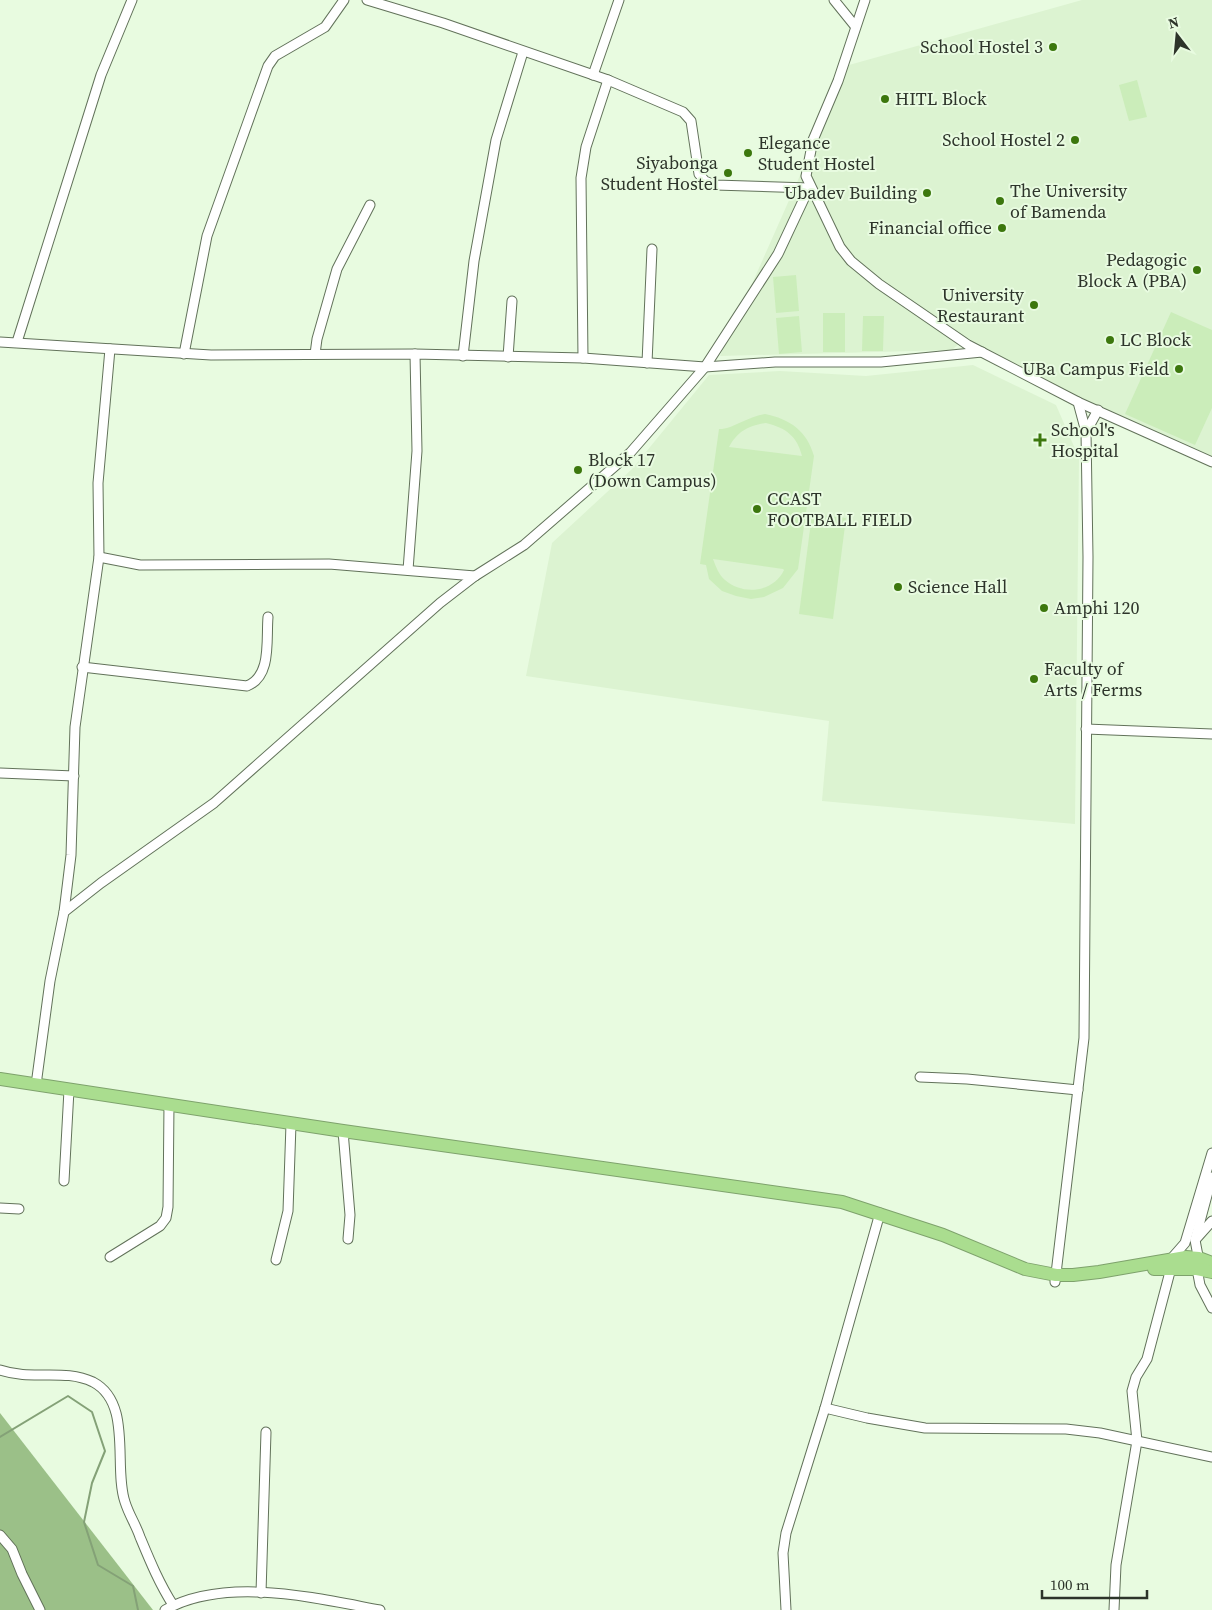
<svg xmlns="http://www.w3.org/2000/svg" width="1212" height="1610" viewBox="0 0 1212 1610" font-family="'Source Serif 4',serif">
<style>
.built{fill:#dcf3d1}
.green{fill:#cbedba;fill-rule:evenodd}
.forest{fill:#9bc088}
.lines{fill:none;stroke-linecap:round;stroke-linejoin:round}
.stream{stroke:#84a177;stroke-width:2}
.minor-casing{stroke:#62725a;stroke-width:11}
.highway-casing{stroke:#7ea26c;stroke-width:14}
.minor{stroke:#fff;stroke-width:9}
.highway{stroke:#aadd8f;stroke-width:12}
.poi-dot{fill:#3c770d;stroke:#e8fbe0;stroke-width:2}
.labels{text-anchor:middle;stroke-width:4;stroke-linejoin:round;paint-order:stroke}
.poi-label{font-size:18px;fill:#2d342a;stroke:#e8fbe0;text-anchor:start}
</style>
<rect width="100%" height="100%" fill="#e8fbe0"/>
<g class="built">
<polygon points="1082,0 1212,0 1212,459 1045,385 966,337 952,350 720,356 849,65"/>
<polygon points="973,365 1056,405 1079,458 1075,824 822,801 829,721 526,676 552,543 632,469 709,375 780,371 866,376"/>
</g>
<g class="green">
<polygon points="1137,80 1147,117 1129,121 1119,85"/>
<polygon points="796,275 799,311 776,313 773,277"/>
<polygon points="1171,312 1212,330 1212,408 1195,445 1125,414"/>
<rect x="823" y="313" width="22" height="39"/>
<polygon points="799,316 802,352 779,354 776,318"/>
<polygon points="863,316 884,316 883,351 862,351"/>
<path d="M 765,414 C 790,419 807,431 814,456 L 798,569 L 783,588 L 764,597 L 751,599 L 736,596 L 722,591 L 709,579 L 706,565 L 700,564 L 719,429 C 730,430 749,416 765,414 ZM 766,423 C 786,428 797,436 802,456 L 729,447 C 738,431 748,426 766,423 ZM 713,559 L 783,569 L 784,570 C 774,592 743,596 725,580 C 719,575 716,567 713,559 Z"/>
<polygon points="812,514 846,518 833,619 799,614"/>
</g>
<polygon class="forest" points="0,1413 153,1610 0,1610"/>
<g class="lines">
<polyline class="stream" points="0,1437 68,1396 92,1412 105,1451 92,1483 84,1522 98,1565 133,1586 138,1610"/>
<g class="minor-casing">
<g id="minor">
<polyline points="367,0 443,23 608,80 683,112 691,121 699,174 705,181 715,185 809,188"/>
<polyline points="834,0 855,26"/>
<polyline points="865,0 838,81 813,140 806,176 840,247 851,261 879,284 968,345 1078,402 1212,462"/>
<polyline points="593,75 619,0"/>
<polyline points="0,342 211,355 415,354 583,358 705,367 775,362 881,362 982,352"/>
<polyline points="17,342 101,75 132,0"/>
<polyline points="184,354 207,236 268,66 275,56 325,27 344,0"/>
<polyline points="315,354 317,339 337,269 370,205"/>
<polyline points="463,356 474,261 496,140 523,52"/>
<polyline points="508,357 512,301"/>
<polyline points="583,358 581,178 586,147 608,80"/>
<polyline points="647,363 652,249"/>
<polyline points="1086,432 1098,410"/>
<polyline points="99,557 140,565 329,564 475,576"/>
<polyline points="408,570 417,451 415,354"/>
<path d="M 82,667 L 247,686 C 272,676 266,640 268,617"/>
<polyline points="1086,729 1212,734"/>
<polyline points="0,773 74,776"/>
<polyline points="64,912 101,883 214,803 440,603 475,576 524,545 630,453 705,367 778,254 809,188"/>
<polyline points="920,1077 967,1079 1078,1090"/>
<polyline points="36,1085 50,981 64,912 71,855 75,727 99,557 98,483 110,349"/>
<polyline points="343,1131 350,1215 348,1239"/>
<polyline points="1212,1177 1195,1240 1199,1261 1197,1269 1200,1285 1212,1308"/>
<polyline points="64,1181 69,1090"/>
<polyline points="0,1208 19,1209"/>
<polyline points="1195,1240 1212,1221"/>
<polyline points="110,1257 160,1226 166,1218 168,1207 169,1104"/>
<polyline points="1171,1259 1185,1243 1212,1153"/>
<polyline points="276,1260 288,1211 291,1124"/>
<polyline points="1055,1282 1084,1038 1088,557 1086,432 1078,402"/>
<path d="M 0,1370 C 32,1381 64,1368 93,1382 C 133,1403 113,1467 125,1502 C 129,1515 136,1525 140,1537 C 150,1561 159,1583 173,1605"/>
<polyline points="825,1408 867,1418 925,1428 1066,1429 1100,1433 1212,1457"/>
<polyline points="0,1535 12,1549 22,1574 40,1610"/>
<polyline points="261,1593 266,1432"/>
<path d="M 165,1610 C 226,1576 315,1598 380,1610"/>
<polyline points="786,1610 783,1553 786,1533 825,1408 880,1213"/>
<polyline points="1114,1610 1116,1565 1137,1441 1132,1391 1136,1377 1147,1359 1171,1268"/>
</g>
</g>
<g class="highway-casing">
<g id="highway">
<polyline points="0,1079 343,1131 842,1202 943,1235 1025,1269 1056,1275 1073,1275 1099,1272 1186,1257 1199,1258 1212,1263"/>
<polyline points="1154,1269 1197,1269 1212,1272"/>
</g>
</g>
<use href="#minor" class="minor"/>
<use href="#highway" class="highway"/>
</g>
<g class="poi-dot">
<circle cx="1053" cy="47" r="5"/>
<circle cx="885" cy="99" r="5"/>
<circle cx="1075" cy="140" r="5"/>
<circle cx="748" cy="153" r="5"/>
<circle cx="728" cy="173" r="5"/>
<circle cx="927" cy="193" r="5"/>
<circle cx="1000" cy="201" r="5"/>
<circle cx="1002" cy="228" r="5"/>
<circle cx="1197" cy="270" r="5"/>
<circle cx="1034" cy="305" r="5"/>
<circle cx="1110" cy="340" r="5"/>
<circle cx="1179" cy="369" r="5"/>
<path d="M1037.5 432.5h5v5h5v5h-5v5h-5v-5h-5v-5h5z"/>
<circle cx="578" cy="470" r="5"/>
<circle cx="757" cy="509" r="5"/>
<circle cx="898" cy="587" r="5"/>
<circle cx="1044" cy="608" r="5"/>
<circle cx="1034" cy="679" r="5"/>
</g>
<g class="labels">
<g class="poi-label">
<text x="1043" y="53" text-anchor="end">School Hostel 3</text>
<text x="895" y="105">HITL Block</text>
<text x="1065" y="146" text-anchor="end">School Hostel 2</text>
<text x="758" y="149">Elegance<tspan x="758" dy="21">Student Hostel</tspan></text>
<text x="718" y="169" text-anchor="end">Siyabonga<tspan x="718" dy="21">Student Hostel</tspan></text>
<text x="1010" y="197">The University<tspan x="1010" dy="21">of Bamenda</tspan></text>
<text x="917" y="199" text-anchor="end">Ubadev Building</text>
<text x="992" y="234" text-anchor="end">Financial office</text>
<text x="1187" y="266" text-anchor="end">Pedagogic<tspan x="1187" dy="21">Block A (PBA)</tspan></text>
<text x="1024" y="301" text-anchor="end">University<tspan x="1024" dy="21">Restaurant</tspan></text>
<text x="1120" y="346">LC Block</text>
<text x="1169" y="375" text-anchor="end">UBa Campus Field</text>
<text x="1051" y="436">School's<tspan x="1051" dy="21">Hospital</tspan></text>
<text x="588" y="466">Block 17<tspan x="588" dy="21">(Down Campus)</tspan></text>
<text x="767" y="505">CCAST<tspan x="767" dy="21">FOOTBALL FIELD</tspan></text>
<text x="908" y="593">Science Hall</text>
<text x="1054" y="614">Amphi 120</text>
<text x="1044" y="675">Faculty of<tspan x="1044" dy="21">Arts / Ferms</tspan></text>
</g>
</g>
<g transform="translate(1177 35) rotate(344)" stroke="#e8fbe0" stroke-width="4" paint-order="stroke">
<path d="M0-4L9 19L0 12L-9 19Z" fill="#2d342a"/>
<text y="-8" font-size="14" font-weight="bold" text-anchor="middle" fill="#2d342a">N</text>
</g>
<path d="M1042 1590v8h105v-8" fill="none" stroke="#2d342a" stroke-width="2.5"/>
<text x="1050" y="1590" font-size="15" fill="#2d342a" stroke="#e8fbe0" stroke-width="4" paint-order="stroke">100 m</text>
</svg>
